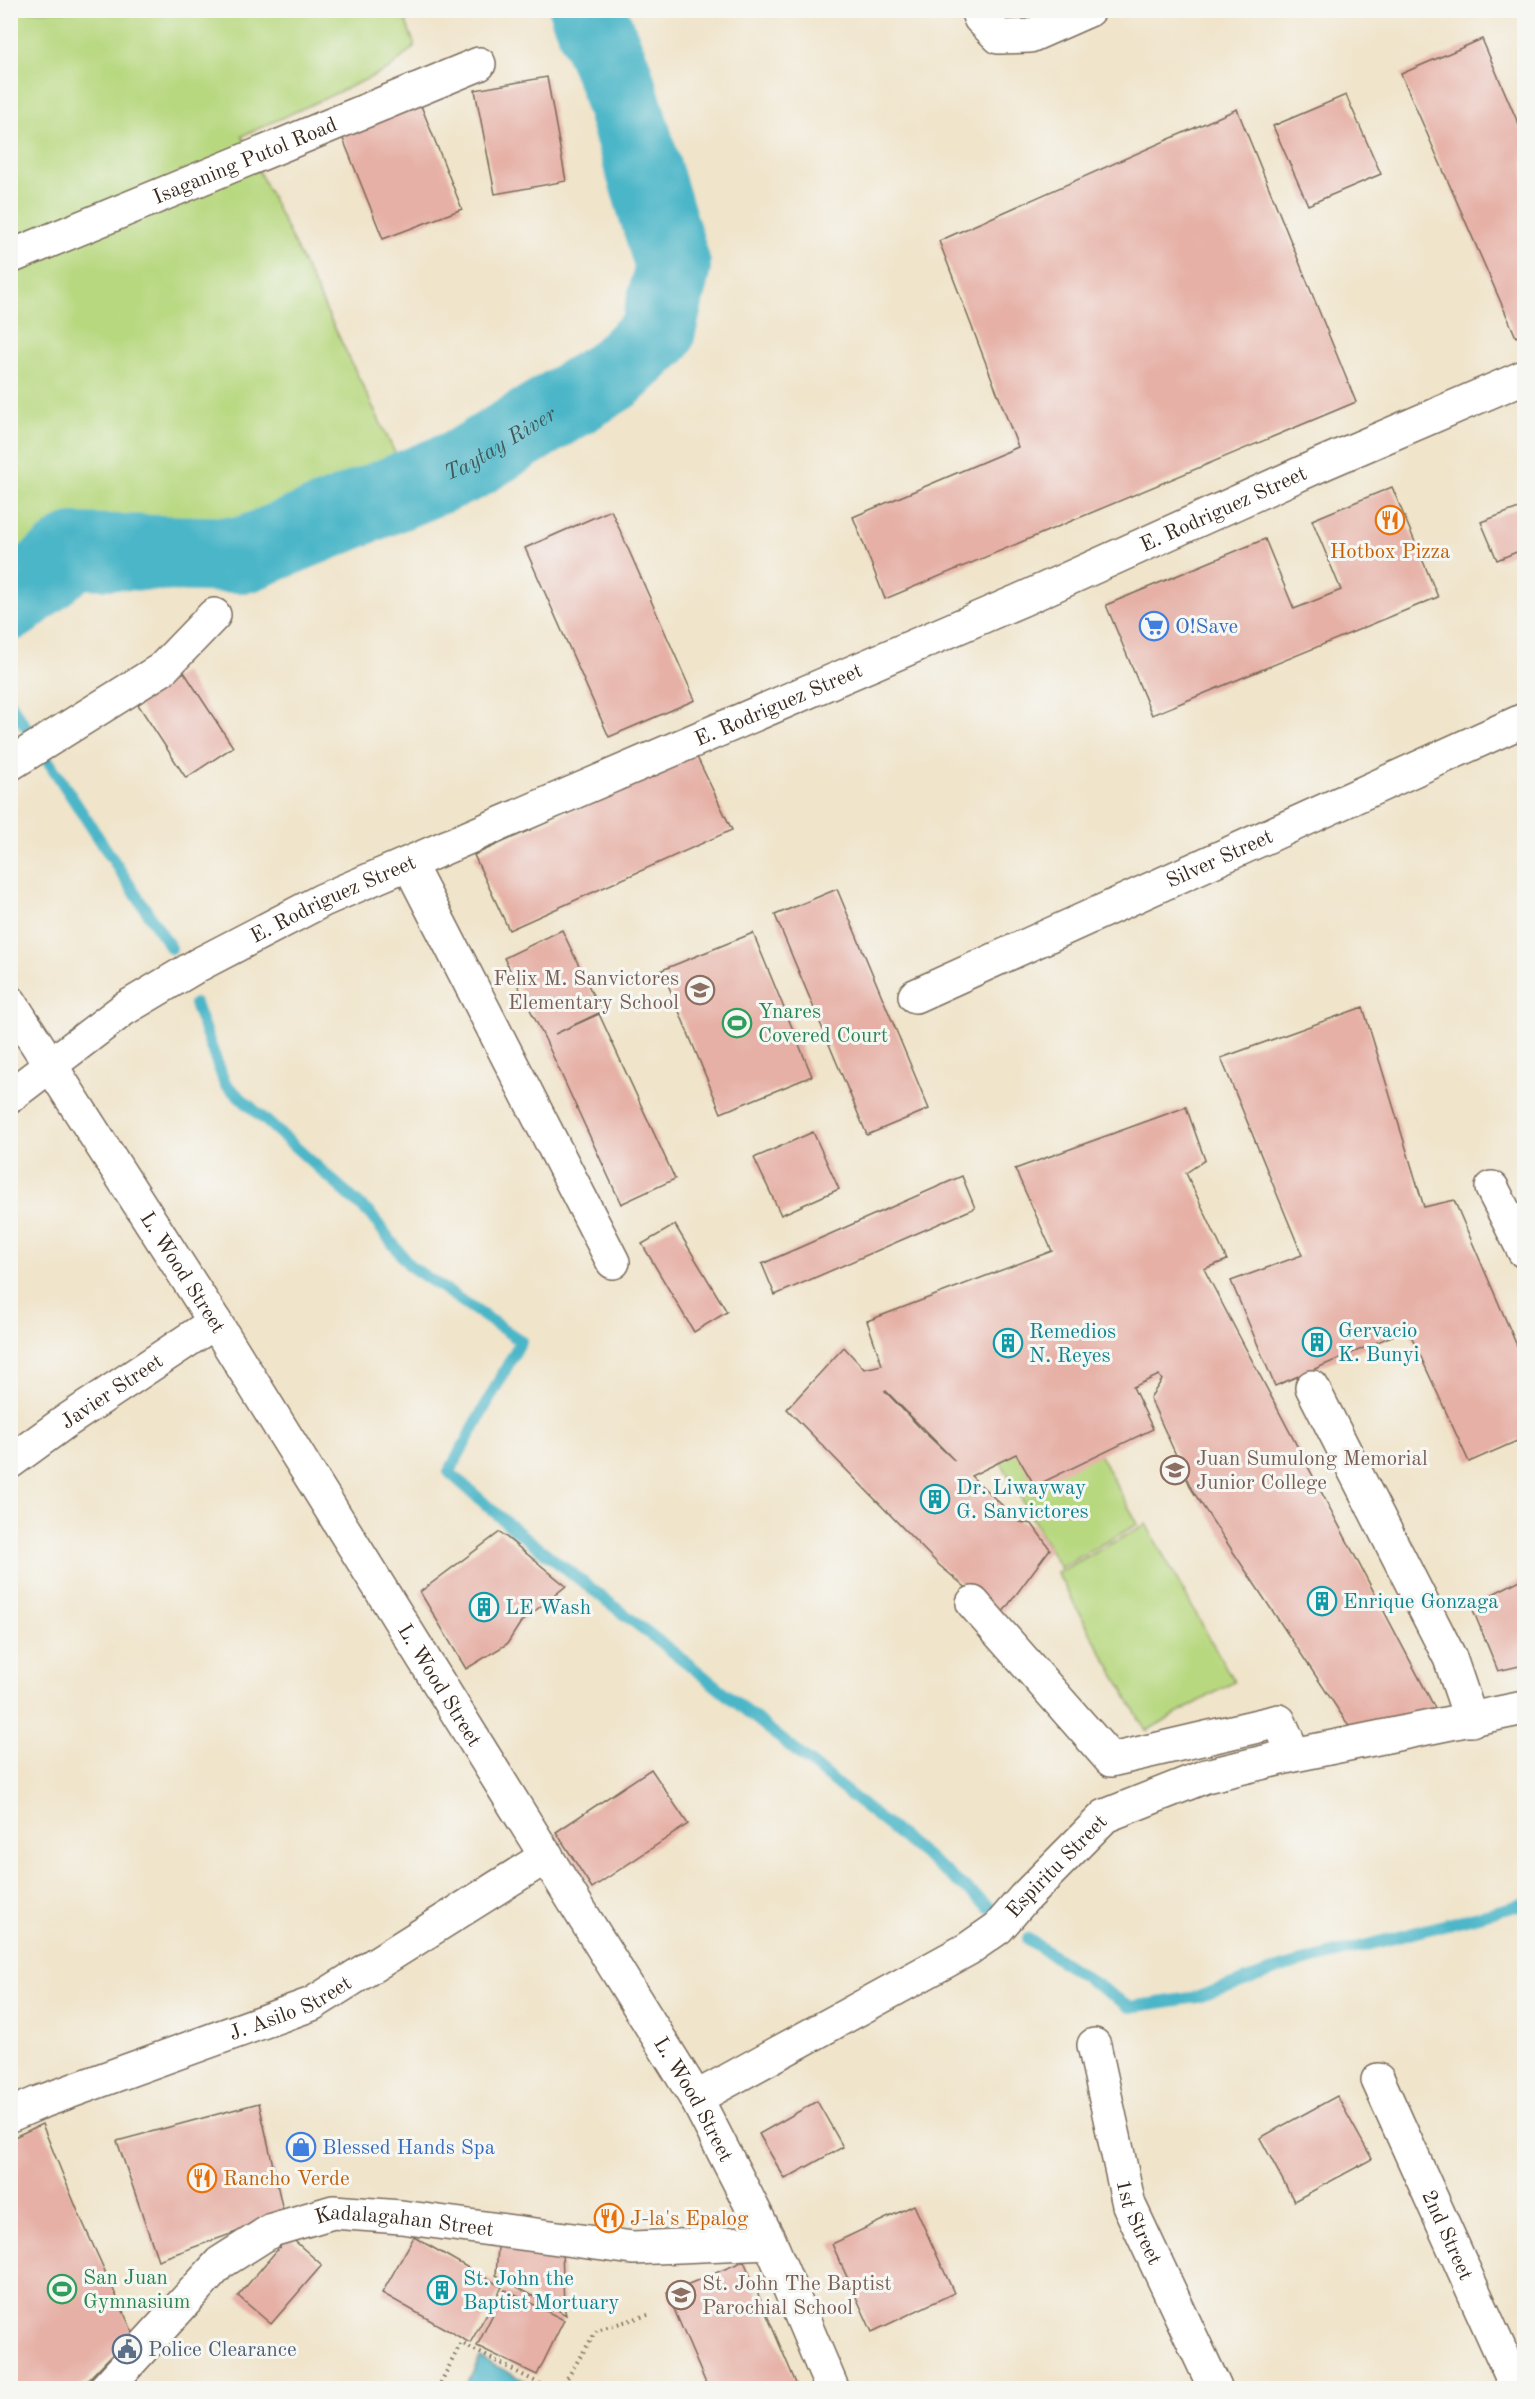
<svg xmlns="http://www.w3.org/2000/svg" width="1535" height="2399" viewBox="0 0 1535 2399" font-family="'Old Standard TT',serif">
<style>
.green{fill:#b8d880;stroke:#7a814f;stroke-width:1.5}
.water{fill:#4bb6c8;stroke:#437073;stroke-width:1.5}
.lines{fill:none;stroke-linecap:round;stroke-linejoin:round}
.stream{stroke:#4bb6c8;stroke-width:12}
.river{stroke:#4bb6c8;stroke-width:76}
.building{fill:#e6b0a6;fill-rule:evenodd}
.minor-casing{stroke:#7a6b5a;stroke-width:36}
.major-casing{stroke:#7a6b5a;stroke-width:36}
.path{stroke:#7a6b5a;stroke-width:4;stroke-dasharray:1.5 4.5;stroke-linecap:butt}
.minor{stroke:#fff;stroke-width:33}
.major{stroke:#fff;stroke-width:33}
.labels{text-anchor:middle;stroke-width:6;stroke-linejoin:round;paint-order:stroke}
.street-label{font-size:21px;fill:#3b2a1e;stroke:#f6f6f2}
.food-label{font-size:21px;fill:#c56008;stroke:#f6f6f2;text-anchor:start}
.shop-label{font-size:21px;fill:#366cbe;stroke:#f6f6f2;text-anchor:start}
.education-label{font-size:21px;fill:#785e54;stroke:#f6f6f2;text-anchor:start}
.leisure-label{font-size:21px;fill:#27864d;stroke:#f6f6f2;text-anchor:start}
.culture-label{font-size:21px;fill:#0d838f;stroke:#f6f6f2;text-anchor:start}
.service-label{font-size:21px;fill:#4e5e75;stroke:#f6f6f2;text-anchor:start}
.water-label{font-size:22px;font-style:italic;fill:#415b5a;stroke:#f6f6f2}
</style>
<rect width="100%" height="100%" fill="#f6f6f2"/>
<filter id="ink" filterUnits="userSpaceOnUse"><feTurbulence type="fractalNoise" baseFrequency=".0167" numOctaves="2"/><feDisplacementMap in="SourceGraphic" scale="12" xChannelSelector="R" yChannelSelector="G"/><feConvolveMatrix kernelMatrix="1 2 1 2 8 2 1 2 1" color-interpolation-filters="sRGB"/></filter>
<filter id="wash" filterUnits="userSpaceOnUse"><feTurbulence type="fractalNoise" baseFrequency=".008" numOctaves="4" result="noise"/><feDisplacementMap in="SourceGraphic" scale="24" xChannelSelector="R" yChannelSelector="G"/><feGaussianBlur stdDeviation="1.35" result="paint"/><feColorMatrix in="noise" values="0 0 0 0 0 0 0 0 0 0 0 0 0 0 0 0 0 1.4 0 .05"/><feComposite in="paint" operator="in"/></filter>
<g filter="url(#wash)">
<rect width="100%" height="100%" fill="#f0e4ca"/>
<g class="green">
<polygon points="11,11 402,11 415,46 389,69 242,136 397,457 243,537 78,529 11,580"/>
<polygon points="1074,1409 1138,1524 1060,1568 996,1453"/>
<polygon points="1146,1524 1234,1682 1146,1731 1057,1573"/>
</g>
<polygon class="water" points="480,2358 539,2388 465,2388"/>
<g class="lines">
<g class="stream">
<polyline points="10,703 171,948"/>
<polyline points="195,1004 225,1084 370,1214 410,1266 521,1341 449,1472 508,1524 691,1666 990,1908"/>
<polyline points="1028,1939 1130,2007 1198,1997 1287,1966 1524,1904"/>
</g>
<path class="river" id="s1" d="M 10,603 L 74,551 L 244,555 L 465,465 L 614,374 L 657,334 L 673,266 L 614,73 L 587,10"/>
</g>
<g id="blocks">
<g class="building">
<polygon points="1482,39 1524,137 1524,333 1516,337 1401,74"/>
<polygon points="547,77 566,181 495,194 475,90"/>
<polygon points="1346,95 1381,174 1308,205 1273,126"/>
<polygon points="420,103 462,209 383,239 341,134"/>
<polygon points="1237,109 1356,402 885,599 853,517 1018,447 939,241"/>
<polygon points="1392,487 1438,597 1152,715 1106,605 1265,539 1294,609 1341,590 1312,520"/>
<polygon points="1524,506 1524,549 1497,560 1481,522"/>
<polygon points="611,510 695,700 609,737 525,548"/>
<polygon points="184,672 233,747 186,778 137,703"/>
<polygon points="696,755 732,830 509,930 474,855"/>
<polygon points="837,889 929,1109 867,1135 775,915"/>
<polygon points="562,930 601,1012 555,1034 599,1014 675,1179 621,1204 545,1039 504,958"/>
<polygon points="753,933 812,1076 721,1113 662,970"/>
<polygon points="1363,1007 1424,1207 1454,1200 1524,1362 1524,1438 1469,1462 1408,1329 1275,1386 1231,1281 1302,1255 1221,1058"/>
<path d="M 1186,1107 L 1205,1160 L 1186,1173 L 1227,1260 L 1204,1269 L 1437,1712 L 1351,1729 L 1192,1490 L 1150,1398 L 1162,1380 L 1159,1375 L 1133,1387 L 1153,1429 L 1035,1486 L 1016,1454 L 971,1476 L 1020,1522 L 1032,1524 L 1050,1549 L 1000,1616 L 939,1565 L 787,1409 L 844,1347 L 864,1369 L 882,1365 L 867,1321 L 1052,1251 L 1015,1169 ZM 885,1391 L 886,1391 L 955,1461 L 922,1430 Z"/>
<polygon points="813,1132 839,1189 781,1215 754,1158"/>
<polygon points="962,1176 975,1208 775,1295 762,1264"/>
<polygon points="675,1225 727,1312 694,1332 642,1244"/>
<polygon points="500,1532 566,1586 521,1622 507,1644 466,1669 420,1592"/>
<polygon points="1524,1578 1524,1665 1498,1671 1471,1605"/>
<polygon points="651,1769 688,1824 592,1888 556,1832"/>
<polygon points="1337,2096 1372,2159 1294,2201 1260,2138"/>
<polygon points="817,2101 843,2147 785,2179 759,2134"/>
<polygon points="259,2103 284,2215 158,2260 117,2141"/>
<polygon points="42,2124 79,2214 133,2333 80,2388 10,2388 10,2139"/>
<polygon points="914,2205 954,2293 872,2332 832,2244"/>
<polygon points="289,2236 322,2265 271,2324 238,2296"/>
<polygon points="414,2237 502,2287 470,2343 382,2293"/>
<polygon points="498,2247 562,2249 564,2307 566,2315 496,2275"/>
<polygon points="744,2261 798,2388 708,2388 667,2293"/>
<polygon points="505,2290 564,2320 537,2375 477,2346"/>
</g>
</g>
</g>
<g filter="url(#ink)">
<use href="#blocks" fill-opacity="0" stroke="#7a6b5a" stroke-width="1.5"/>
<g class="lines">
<g class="minor-casing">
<g id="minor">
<polyline points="977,10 980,18 999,37 1030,36 1089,10"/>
<path id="s2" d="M 10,257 L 479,64"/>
<polyline points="10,764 162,669 214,615"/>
<polyline points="409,864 613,1262"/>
<path id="s3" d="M 915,996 L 1524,720"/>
<path id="s4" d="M 10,1096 L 124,1009 L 198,965 L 323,900 L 1021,600 L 1324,463 L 1524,377"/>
<polyline points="1492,1188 1524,1251"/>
<polyline points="1312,1387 1450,1658 1471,1720"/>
<path id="s5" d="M 10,1462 L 65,1422 L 215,1322"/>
<polyline points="973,1603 1111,1760 1279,1721 1294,1755"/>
<path id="s6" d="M 1094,2045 L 1129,2205 L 1215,2388"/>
<path id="s7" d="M 1378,2080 L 1517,2388"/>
<path id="s8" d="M 696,2098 L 968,1949 L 998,1928 L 1024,1898 L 1105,1816 L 1206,1776 L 1294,1755 L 1524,1708"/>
<path id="s9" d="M 10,2115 L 38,2103 L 312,2004 L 547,1856"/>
<path id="s10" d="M 106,2388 L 220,2263 L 272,2230 L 333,2212 L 401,2217 L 633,2248 L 770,2242"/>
</g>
</g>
<g class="major-casing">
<g id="major">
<path id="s11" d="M 10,1002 L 215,1322 L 696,2098 L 770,2242 L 832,2388"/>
</g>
</g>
<g class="path">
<polyline points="438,2388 461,2343 548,2388"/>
<polyline points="561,2388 597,2330 651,2314"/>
</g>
<use href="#minor" class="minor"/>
<use href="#major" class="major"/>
</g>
</g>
<defs>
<g id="restaurant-ring" transform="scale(1.5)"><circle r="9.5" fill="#f6f6f2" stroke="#e8710a" stroke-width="1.5"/><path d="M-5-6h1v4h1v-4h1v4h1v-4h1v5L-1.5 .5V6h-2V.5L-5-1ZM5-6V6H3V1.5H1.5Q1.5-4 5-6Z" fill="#e8710a"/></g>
<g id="supermarket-ring" transform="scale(1.5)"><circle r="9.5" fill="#f6f6f2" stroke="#3f7fe0" stroke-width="1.5"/><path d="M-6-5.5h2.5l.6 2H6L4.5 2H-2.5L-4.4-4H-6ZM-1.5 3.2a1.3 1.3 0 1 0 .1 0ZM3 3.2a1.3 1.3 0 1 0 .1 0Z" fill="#3f7fe0"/></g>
<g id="school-ring" transform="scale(1.5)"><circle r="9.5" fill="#f6f6f2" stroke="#8d6e63" stroke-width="1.5"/><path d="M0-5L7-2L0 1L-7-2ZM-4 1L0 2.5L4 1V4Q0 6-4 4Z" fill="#8d6e63"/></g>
<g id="stadium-ring" transform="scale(1.5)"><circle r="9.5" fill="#f6f6f2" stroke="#2e9e5b" stroke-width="1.5"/><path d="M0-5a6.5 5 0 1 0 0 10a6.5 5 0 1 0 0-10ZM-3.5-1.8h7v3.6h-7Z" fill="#2e9e5b"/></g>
<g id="building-ring" transform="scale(1.5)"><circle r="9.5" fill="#f6f6f2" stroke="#0f9aa8" stroke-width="1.5"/><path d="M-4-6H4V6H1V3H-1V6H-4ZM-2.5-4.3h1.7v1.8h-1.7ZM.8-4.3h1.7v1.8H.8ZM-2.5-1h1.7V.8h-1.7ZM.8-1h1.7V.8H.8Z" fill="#0f9aa8"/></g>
<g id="shop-ring" transform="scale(1.5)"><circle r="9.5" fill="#f6f6f2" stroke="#3f7fe0" stroke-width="1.5"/><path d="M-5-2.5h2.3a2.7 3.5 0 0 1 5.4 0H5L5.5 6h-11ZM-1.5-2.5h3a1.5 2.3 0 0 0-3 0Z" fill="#3f7fe0"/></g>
<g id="civic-ring" transform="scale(1.5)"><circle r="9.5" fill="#f6f6f2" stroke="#5c6f8a" stroke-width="1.5"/><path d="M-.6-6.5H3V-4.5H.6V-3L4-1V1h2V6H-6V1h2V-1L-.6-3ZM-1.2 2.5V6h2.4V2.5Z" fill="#5c6f8a"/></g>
</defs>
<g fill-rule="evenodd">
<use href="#restaurant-ring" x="1390" y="520"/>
<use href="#supermarket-ring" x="1154" y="626"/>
<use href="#school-ring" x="700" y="990"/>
<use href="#stadium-ring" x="737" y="1023"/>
<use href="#building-ring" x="1317" y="1342"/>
<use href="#building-ring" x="1008" y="1343"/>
<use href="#school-ring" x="1175" y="1470"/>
<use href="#building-ring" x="935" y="1499"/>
<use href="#building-ring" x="1322" y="1601"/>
<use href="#building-ring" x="484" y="1607"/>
<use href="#shop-ring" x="301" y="2147"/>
<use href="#restaurant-ring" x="202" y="2178"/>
<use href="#restaurant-ring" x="609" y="2218"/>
<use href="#stadium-ring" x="62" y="2289"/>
<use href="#building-ring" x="442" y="2290"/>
<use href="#school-ring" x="681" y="2295"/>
<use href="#civic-ring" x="127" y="2349"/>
</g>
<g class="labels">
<g class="street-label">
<text dy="7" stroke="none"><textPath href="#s2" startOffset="254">Isaganing Putol Road</textPath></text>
<text dy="7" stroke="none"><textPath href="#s4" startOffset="1352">E. Rodriguez Street</textPath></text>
<text dy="7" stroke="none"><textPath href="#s4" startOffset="866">E. Rodriguez Street</textPath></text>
<text dy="7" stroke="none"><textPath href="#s3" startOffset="334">Silver Street</textPath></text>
<text dy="7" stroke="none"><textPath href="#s4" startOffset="380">E. Rodriguez Street</textPath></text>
<text dy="7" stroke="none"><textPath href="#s11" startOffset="321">L. Wood Street</textPath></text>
<text dy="7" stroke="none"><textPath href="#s5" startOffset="124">Javier Street</textPath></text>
<text dy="7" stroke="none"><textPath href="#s11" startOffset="807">L. Wood Street</textPath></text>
<text dy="7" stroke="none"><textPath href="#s8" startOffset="432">Espiritu Street</textPath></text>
<text dy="7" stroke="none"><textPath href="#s9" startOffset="300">J. Asilo Street</textPath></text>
<text dy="7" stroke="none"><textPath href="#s11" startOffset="1293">L. Wood Street</textPath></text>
<text dy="7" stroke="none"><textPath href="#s6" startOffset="183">1st Street</textPath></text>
<text dy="7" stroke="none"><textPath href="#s10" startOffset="366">Kadalagahan Street</textPath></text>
<text dy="7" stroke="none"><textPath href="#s7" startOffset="170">2nd Street</textPath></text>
</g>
<g class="food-label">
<text x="1390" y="558" text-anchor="middle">Hotbox Pizza</text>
<text x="223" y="2185">Rancho Verde</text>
<text x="630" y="2225">J-la's Epalog</text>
</g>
<g class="shop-label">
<text x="1175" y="633">O!Save</text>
<text x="322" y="2154">Blessed Hands Spa</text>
</g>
<g class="education-label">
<text x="679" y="985" text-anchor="end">Felix M. Sanvictores<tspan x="679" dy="24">Elementary School</tspan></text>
<text x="1196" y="1465">Juan Sumulong Memorial<tspan x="1196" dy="24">Junior College</tspan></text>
<text x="702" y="2290">St. John The Baptist<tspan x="702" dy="24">Parochial School</tspan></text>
</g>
<g class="leisure-label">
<text x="758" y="1018">Ynares<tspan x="758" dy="24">Covered Court</tspan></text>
<text x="83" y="2284">San Juan<tspan x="83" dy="24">Gymnasium</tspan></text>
</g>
<g class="culture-label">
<text x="1338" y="1337">Gervacio<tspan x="1338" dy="24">K. Bunyi</tspan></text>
<text x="1029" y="1338">Remedios<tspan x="1029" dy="24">N. Reyes</tspan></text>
<text x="956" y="1494">Dr. Liwayway<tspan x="956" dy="24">G. Sanvictores</tspan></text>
<text x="1343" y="1608">Enrique Gonzaga</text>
<text x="505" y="1614">LE Wash</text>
<text x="463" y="2285">St. John the<tspan x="463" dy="24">Baptist Mortuary</tspan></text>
</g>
<g class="service-label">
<text x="148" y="2356">Police Clearance</text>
</g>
<g class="water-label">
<text dy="8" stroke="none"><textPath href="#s1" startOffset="532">Taytay River</textPath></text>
</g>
</g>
<rect width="1535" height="2399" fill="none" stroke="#f6f6f2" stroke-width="36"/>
</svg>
